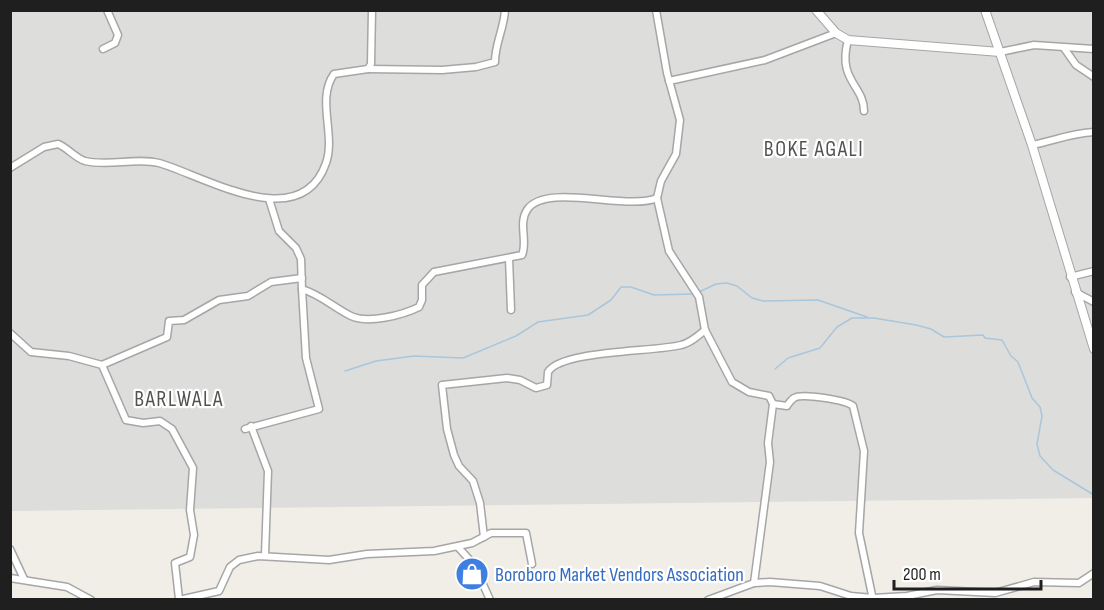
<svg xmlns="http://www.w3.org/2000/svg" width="1104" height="610" viewBox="0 0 1104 610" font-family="'Sofia Sans Condensed',sans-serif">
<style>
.residential{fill:#dddddc}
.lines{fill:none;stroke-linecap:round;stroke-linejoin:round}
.stream{stroke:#a9c6db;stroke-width:1.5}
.minor-casing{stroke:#a6a6a6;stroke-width:9}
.tertiary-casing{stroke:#a6a6a6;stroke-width:10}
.minor{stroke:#fff;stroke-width:6}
.tertiary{stroke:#fff;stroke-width:8}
.labels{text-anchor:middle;stroke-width:4.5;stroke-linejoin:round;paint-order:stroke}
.shop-label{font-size:20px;fill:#366cbe;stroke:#fff;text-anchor:start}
.quarter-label{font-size:22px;letter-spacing:1.5px;fill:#525252;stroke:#fff}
</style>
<rect width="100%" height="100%" fill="#f0eee6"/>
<polygon class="residential" points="10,11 1093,11 1093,498 11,511"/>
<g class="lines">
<g class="stream">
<polyline points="699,292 716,284 727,283 737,286 752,298 763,301 818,300 867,317"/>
<polyline points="775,369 788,358 820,348 837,327 852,318 874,318 916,325 931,329 944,337 983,335 985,338 1002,340 1011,356 1018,362 1032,398 1040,407 1042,416 1037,444 1040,456 1053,470 1094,495"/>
<polyline points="345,371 376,361 414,356 463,358 516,336 538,322 588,315 611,300 621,287 631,287 654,295 694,294"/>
</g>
<g class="minor-casing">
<g id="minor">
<polyline points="656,10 667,73 680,120 676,154 661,181 657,198 669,251 699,297 705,330 732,382 749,392 769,396 773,404 768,443 770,462 754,583"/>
<path d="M 848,40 C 837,81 864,85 864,111"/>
<polyline points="1064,48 1076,65 1094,77"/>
<polyline points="103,49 115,43 118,35 107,10"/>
<polyline points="1000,52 1034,45 1094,49"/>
<path d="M 368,69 L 442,70 L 476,67 L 495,62 C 495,43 504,29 505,10"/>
<polyline points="669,81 765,60 836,33"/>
<path d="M 1032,145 C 1053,141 1071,133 1094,132"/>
<path d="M 10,168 L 44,147 L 58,144 C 68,148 75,158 85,161 C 109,167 136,157 159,163 C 204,176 301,236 326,163 C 336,135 316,99 334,74 L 368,69 L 371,64 L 372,10"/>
<path d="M 269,199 L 279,231 L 296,248 L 301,259 L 302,289 C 321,295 333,307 351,316 C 368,324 403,315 419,307 L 422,300 L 422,285 L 434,272 L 522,255 C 528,241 518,224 527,210 C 545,182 627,211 657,198"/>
<polyline points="509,258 511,310"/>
<polyline points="1070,277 1094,271"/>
<polyline points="1075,292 1094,302"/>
<polyline points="10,333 31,352 69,356 102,365 126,420 143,423 160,421 172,429 193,468 190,510 194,535 190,557 175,563 179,599"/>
<polyline points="102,365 167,337 169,321 184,320 219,300 248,296 271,282 302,278"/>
<path d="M 773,404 L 787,406 C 788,404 792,399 794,398 C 802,393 846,400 853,406 L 864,451 L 859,533 L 873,600"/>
<polyline points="251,426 268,471 265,555"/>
<polyline points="245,429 319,409 306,358 302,289"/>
<path d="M 484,537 L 480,503 L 473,481 L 459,466 L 454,455 L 447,429 L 442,385 L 507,378 L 520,380 L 536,388 L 547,385 L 548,372 C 561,350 655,352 681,345 C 690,343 698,336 705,330"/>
<polyline points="458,547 475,566 490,600"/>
<polyline points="10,549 24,579"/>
<polyline points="10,578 67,587 91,600"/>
<polyline points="179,600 219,591 230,567 239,560 258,556 329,560 367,554 434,551 472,543 491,533 526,533 532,564"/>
<polyline points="708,600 754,583 770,582 820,586 851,596 873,598 907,596 937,590 995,593 1034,582 1079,583 1094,573"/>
</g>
</g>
<g class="tertiary-casing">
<g id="tertiary">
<polyline points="816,10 836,33 848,40 1000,52"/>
<polyline points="985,10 1032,145 1094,349"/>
</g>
</g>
<use href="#minor" class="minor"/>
<use href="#tertiary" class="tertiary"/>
</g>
<defs>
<g id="shop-disc" transform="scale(1.725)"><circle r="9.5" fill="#3f7fe0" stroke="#fff"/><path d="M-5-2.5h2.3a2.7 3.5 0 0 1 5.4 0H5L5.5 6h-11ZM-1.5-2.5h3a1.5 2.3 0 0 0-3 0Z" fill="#fff"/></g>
</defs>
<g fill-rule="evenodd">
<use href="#shop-disc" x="472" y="574"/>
</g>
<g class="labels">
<g class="shop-label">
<text x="495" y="581">Boroboro Market Vendors Association</text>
</g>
<g class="quarter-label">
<text x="814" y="156">BOKE AGALI</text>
<text x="179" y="406">BARLWALA</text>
</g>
</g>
<rect width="1104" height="610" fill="none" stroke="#1f1f1f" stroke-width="24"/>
<path d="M894 580v9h147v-9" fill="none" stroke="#1f1f1f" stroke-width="3"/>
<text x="903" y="580" font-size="18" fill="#1f1f1f" stroke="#ffffff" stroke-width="4.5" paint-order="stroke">200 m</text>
</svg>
